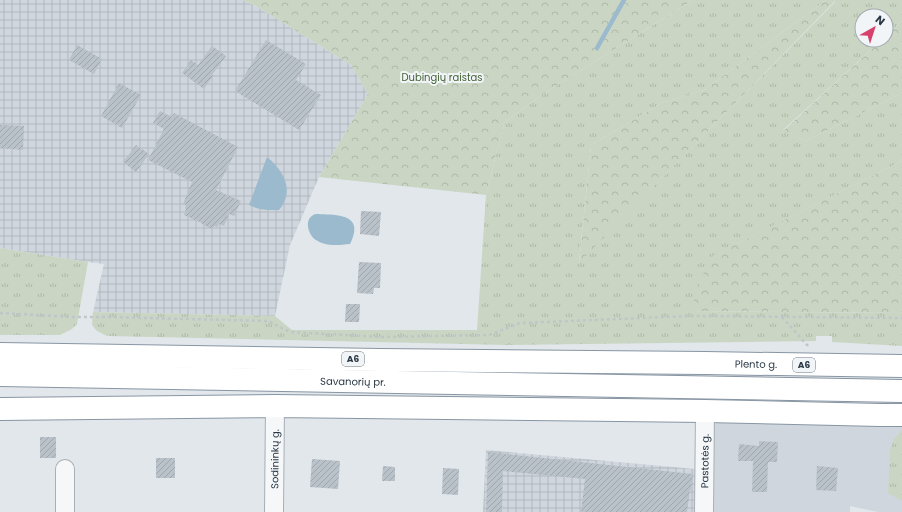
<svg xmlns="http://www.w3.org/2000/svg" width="902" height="512" viewBox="0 0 902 512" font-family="Poppins,sans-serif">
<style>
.built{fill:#d0d6dd}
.industrial{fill:url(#industrial-grid)}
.grass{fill:url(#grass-tufts)}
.forest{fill:url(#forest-crowns)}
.water{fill:#9bbacd}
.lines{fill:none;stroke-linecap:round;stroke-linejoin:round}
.stream{stroke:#9bbacd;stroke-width:4.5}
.building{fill:url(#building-hatch)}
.minor-casing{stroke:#a7afb6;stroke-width:20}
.trunk-casing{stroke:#8896a3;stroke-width:24}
.path{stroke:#c0c5ca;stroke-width:2.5;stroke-dasharray:3 3;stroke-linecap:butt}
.minor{stroke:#f5f7f9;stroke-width:18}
.trunk{stroke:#fff;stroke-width:22}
.labels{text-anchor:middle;stroke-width:4;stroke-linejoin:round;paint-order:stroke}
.shield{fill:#f2f5f8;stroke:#65707a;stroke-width:1}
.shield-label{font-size:9px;font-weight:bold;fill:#293744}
.park-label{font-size:10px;fill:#436135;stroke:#f2f5f8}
.street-label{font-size:10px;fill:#293744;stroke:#f2f5f8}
</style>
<defs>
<pattern id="industrial-grid" width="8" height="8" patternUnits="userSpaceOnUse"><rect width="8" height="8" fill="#d0d6dd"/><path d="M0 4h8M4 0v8" fill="none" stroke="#b3b8bf"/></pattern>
<pattern id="grass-tufts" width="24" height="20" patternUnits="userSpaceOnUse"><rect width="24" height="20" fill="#cad6c3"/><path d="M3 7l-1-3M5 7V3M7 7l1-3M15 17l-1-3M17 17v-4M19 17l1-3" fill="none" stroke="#aeb8a9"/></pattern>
<pattern id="forest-crowns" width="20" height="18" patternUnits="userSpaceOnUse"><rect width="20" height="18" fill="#cad6c3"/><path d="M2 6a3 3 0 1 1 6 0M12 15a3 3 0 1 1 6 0" fill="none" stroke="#aeb8a9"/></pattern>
<pattern id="building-hatch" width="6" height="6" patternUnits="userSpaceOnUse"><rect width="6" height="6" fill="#b9c1c9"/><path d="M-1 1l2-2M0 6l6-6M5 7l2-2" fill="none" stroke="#9fa6ae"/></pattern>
</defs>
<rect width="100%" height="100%" fill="#e2e7eb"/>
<polygon class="built" points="728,417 902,421 902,512 878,512 850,506 850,512 712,512 710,434 715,424"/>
<g class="industrial">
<polygon points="0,0 243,0 256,6 351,65 368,94 319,177 290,245 275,316 93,312 104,264 88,262 0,248"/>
<polygon points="486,450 695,469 695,512 483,512"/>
</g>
<g class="grass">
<polygon points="693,0 826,0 704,90 662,103 591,145 579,262 835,2 834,0 902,0 902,21 886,36 886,16 862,16 862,40 882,40 783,130 806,141 902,93 902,161 737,244 691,311 902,313 902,346 832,342 832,336 816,336 816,341 507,345 107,336 97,331 92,325 93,312 275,316 292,330 477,330 486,195 504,123 543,94"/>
<polygon points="0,248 88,262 77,324 72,329 60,335 0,335"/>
<polygon points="902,430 902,501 888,493 890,451 894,439"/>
</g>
<g class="forest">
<polygon points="243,0 693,0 543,94 504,123 486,195 319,177 368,94 351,65 256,6"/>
<polygon points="826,0 834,0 835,1 579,263 591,145 662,103 704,90"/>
<polygon points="902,21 902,93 806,141 783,131 882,40 886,40 886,36"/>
<polygon points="902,161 902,313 690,311 709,258"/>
</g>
<g class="water">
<path d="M 267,157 C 284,171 295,191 279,210 C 268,210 259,210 249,205 Z"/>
<path d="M 318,214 C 332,215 358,213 354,233 C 353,237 352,240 350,244 C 339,245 326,247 316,240 C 309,236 304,221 312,216 C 314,214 316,214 318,214 Z"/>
</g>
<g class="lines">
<polyline class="stream" points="597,48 624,0"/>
</g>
<g class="building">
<polygon points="266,40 306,64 296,80 321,95 299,130 235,91"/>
<polygon points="77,45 102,59 94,74 69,60"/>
<polygon points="212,46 226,56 212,75 213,76 204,89 182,73 191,60 198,65"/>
<polygon points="119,83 141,95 122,128 101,116"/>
<polygon points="160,111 172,117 174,113 238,147 216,190 241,201 234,216 229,214 224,226 219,224 217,227 214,226 212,229 202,224 202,223 184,215 186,209 185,208 186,205 183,204 192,182 148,160 164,129 153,123"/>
<polygon points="0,125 24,126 23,150 0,148"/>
<polygon points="136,145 149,154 136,172 123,162"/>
<polygon points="361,211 381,212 379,236 360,234"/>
<polygon points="359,262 381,263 380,288 374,288 373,294 357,293"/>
<polygon points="346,304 360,304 359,322 345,322"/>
<rect x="40" y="437" width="16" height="21"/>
<polygon points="759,441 778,442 777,462 768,462 767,492 752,492 753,461 738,461 739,444 759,446"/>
<polygon points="488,452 693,474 691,490 690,490 687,512 581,512 585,479 503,471 502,512 486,512"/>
<rect x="156" y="458" width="19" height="20"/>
<polygon points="312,459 340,461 338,489 310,487"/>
<polygon points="383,466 395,467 395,481 382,481"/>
<polygon points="817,466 838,468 836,491 816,490"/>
<polygon points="443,468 459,469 458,495 442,494"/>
</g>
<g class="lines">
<g class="minor-casing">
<g id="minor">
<polyline points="65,512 65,469"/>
<path id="s1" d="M 274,512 L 275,406"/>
<path id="s2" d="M 704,512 L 705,411"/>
</g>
</g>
<g class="trunk-casing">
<g id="trunk">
<path id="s3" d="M 0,354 L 380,360 L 705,363 L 902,366"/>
<path id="s4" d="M 0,375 L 902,391"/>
<polyline points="0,409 275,406 705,411 880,415 902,415"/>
</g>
</g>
<g class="path">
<polyline points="0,313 71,317 105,317 268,321 290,332 381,337 489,335 520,323 691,316 902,318"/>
<polyline points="782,317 807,345 809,345"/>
</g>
<use href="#minor" class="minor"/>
<use href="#trunk" class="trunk"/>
</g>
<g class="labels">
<g class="shield">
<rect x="342" y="352" width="22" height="14" rx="3"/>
<rect x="793" y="358" width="22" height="14" rx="3"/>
</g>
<g class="shield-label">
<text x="353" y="362">A6</text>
<text x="804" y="368">A6</text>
</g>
<g class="park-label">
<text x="442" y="81">Dubingių raistas</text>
</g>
<g class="street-label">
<text dy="4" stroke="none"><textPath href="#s3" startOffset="756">Plento g.</textPath></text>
<text dy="4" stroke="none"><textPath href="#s4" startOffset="353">Savanorių pr.</textPath></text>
<text dy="4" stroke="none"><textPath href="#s1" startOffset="53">Sodininkų g.</textPath></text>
<text dy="4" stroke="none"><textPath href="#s2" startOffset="51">Pastotės g.</textPath></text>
</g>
</g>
<g transform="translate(874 28) rotate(39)"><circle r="19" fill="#f2f5f8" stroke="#a2a9b0"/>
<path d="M0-3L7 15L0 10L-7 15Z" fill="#d7416b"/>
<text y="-6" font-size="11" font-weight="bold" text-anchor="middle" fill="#293744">N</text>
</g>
</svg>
